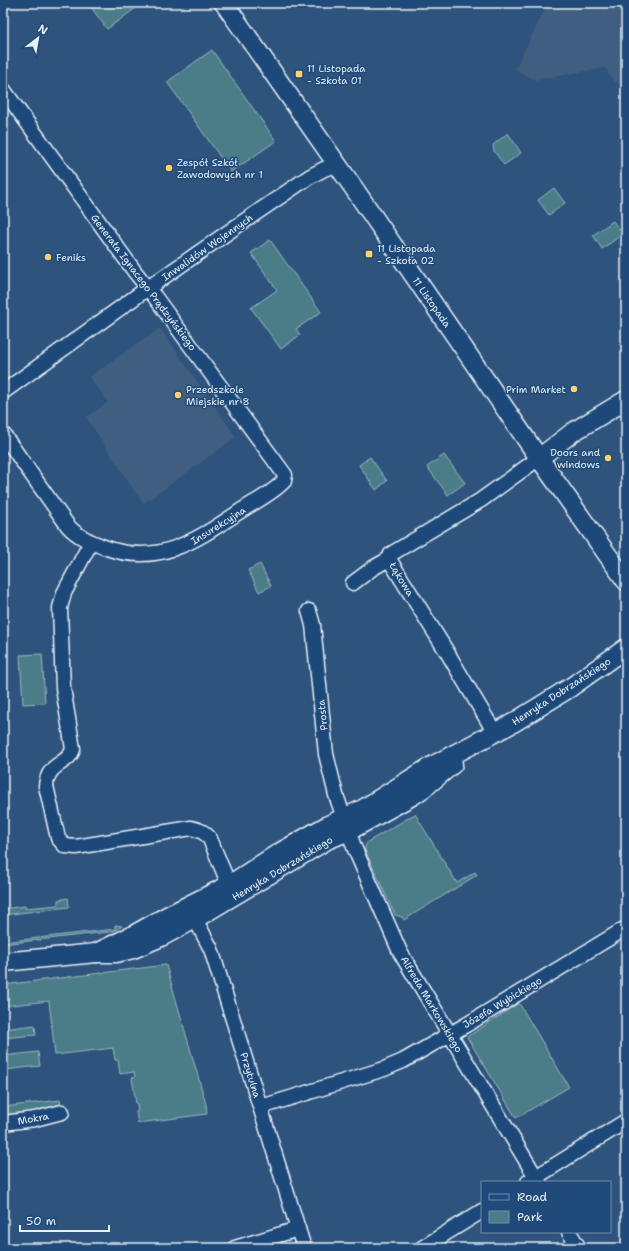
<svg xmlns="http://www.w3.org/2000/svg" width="629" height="1251" viewBox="0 0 629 1251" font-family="'Shantell Sans',sans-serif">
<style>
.built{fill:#3f5e80}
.green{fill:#4b7d89;stroke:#9ab7c0}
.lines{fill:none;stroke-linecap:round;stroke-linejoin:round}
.minor-casing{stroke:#e8f1f8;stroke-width:17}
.tertiary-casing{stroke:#e8f1f8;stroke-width:21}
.minor{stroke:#1f4a7a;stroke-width:14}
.tertiary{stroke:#1f4a7a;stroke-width:18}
.poi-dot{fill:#ffd166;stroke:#1f4a7a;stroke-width:1.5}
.labels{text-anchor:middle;stroke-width:3;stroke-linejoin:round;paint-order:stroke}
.poi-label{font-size:10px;fill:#e8f1f8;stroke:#1f4a7a;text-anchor:start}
.street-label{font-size:10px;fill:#e8f1f8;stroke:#1f4a7a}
</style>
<rect width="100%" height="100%" fill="#2e537d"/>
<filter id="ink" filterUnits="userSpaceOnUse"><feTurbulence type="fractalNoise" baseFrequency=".025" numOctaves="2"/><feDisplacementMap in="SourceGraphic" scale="8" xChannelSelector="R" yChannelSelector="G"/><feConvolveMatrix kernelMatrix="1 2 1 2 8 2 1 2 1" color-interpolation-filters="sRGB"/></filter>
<g filter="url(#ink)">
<g class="built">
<polygon points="548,3 626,3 626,92 617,81 615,82 605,68 535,80 515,69"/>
<polygon points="160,328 236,437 143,504 86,417 108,402 89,377"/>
</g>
<g class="green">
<polygon points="88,3 143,3 107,29"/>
<polygon points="212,50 276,141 231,172 167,82"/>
<polygon points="508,133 521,153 504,165 494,151 493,145"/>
<polygon points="554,188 565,203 549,215 538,200"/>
<polygon points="613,221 623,234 602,249 593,235"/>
<polygon points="270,240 321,312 296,329 300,335 281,349 251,308 277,290 251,253"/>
<polygon points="444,455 465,483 448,495 427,467"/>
<polygon points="370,457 387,481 376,490 359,465"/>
<polygon points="260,564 271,586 259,592 248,570"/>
<polygon points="42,654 45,703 23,704 20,655"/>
<path d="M 415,814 L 457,883 L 475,872 L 477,875 L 404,920 L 402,917 L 395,915 L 365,850 C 365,845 366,843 369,841 Z"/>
<polygon points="68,898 69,907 3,915 3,909 25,906 25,908 58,905 58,900"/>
<polygon points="115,925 122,926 114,931 109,932 3,944 3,942 115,929"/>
<polygon points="166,965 206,1104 207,1114 138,1123 136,1112 138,1111 137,1104 136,1104 132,1078 135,1077 134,1072 120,1074 118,1060 115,1060 113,1048 55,1055 49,1001 3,1006 3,985"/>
<polygon points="519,1003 569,1087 516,1118 467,1037"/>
<polygon points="35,1025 36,1035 3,1038 3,1029"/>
<polygon points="38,1052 40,1066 5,1070 3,1056"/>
<polygon points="60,1100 62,1109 3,1116 3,1107"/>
</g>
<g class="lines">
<g class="minor-casing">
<g id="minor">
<path d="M 3,89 L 135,272 L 155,297 L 285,475 L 284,481 C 273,493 256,501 242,510 C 198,539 159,568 104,547 C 91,542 78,537 68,526 L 3,434"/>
<polyline points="3,392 148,288 237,226 309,177 324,169 337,165"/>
<path d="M 91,542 L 64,593 L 60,608 L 63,688 L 73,749 C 68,766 48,761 46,786 L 58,838 L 65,846 L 76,847 L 191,828 C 200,830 205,832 210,839 L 229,885"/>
<polyline points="353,583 373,568 389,559"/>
<polyline points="309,611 313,625 326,754 336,795 354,847 400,952 539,1182"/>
<polyline points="495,733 447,652 389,559 391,554 481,500 539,458"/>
<polyline points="191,911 211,949 304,1248"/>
<polyline points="261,1107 384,1069 403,1061 466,1025 626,928"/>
<polyline points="3,1123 35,1119 62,1112"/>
<polyline points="528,1182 626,1121"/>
<polyline points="569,1232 579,1248"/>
<polyline points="235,1248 298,1229"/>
<polyline points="422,1248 482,1211"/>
</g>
</g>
<g class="tertiary-casing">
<g id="tertiary">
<polyline points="224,3 353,187 539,458 626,581"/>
<polyline points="539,458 573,432 626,400"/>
<polyline points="96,953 135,934 167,916 229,885 277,854 328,825 363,809 430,767 513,723 571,687 626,648"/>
<polyline points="3,962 96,953 116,953 133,949 161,937 195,919 327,840 349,831 412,796 424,788 453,764"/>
</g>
</g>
<use href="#minor" class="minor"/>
<use href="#tertiary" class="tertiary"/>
</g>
</g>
<g class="poi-dot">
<rect x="295" y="70" width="8" height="8" rx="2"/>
<circle cx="169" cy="168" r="4"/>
<rect x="365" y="250" width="8" height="8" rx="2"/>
<circle cx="48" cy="257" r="4"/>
<circle cx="574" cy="389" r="4"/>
<circle cx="178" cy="395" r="4"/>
<circle cx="608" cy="458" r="4"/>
</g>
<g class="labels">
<g class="poi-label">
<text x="307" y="72">11 Listopada<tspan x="307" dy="12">- Szkoła 01</tspan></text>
<text x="177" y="166">Zespół Szkół<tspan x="177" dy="12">Zawodowych nr 1</tspan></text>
<text x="377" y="252">11 Listopada<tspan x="377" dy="12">- Szkoła 02</tspan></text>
<text x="56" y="261">Feniks</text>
<text x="186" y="393">Przedszkole<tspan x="186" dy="12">Miejskie nr 8</tspan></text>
<text x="566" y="393" text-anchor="end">Prim Market</text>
<text x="600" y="456" text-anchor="end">Doors and<tspan x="600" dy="12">windows</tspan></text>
</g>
<g class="street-label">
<text transform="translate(207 247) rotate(-35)" y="4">Inwalidów Wojennych</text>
<text transform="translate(144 282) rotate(53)" y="4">Generała Ignacego Prądzyńskiego</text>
<text transform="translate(432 302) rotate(55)" y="4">11 Listopada</text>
<text transform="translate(218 525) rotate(-32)" y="4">Insurekcyjna</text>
<text transform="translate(402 579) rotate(59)" y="4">Łąkowa</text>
<text transform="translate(561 691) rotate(-33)" y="4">Henryka Dobrzańskiego</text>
<text transform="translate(322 715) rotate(-96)" y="4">Prosta</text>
<text transform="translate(282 868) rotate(-31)" y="4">Henryka Dobrzańskiego</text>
<text transform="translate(502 1002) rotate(-31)" y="4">Józefa Wybickiego</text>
<text transform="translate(432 1004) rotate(59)" y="4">Alfreda Markowskiego</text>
<text transform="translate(251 1075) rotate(73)" y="4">Przytulna</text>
<text transform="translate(33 1118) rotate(-10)" y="4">Mokra</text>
</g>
</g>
<rect width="629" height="1251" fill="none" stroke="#1f4a7a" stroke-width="16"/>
<rect x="8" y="8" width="613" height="1235" fill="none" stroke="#e8f1f8" stroke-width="1.5" filter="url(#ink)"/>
<rect x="481" y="1181" width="130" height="52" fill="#1f4a7a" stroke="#6f8dac"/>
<rect x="489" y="1194" width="20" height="6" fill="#1f4a7a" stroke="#6f8dac"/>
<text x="517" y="1201" font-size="12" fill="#e8f1f8">Road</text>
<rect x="489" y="1211" width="20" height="12" fill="#4b7d89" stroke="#6f8dac"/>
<text x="517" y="1221" font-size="12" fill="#e8f1f8">Park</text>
<g transform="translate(38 38) rotate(31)" stroke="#1f4a7a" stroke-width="3" paint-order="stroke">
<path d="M0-3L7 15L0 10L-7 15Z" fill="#e8f1f8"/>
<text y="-6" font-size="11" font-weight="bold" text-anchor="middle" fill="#e8f1f8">N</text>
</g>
<path d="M20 1225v6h89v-6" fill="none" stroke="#e8f1f8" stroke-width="2"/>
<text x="26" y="1225" font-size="12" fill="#e8f1f8" stroke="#1f4a7a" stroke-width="3" paint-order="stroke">50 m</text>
</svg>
